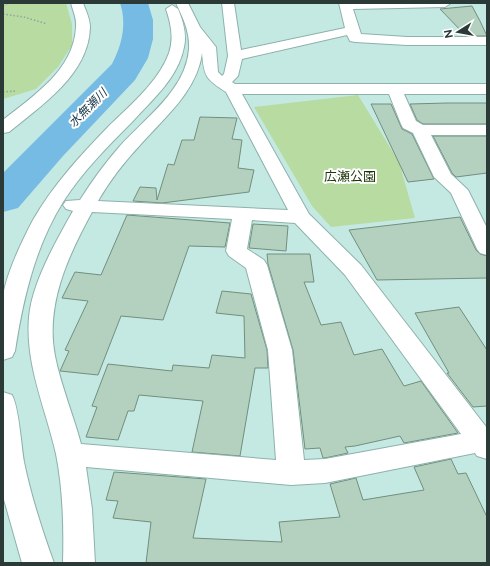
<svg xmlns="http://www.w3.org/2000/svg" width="490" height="566" viewBox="0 0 490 566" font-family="Raleway,'Noto Sans JP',sans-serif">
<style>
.green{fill:#b8dba2}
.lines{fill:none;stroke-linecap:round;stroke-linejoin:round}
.river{fill:#76bbe4;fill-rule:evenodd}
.building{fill:#b4d1c0;stroke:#728e7e}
.minor-casing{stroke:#8db1ab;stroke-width:2}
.tertiary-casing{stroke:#8db1ab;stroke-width:2}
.path{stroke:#8ba8a3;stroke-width:1.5;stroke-dasharray:1.5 2;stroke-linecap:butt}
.minor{fill:#fff;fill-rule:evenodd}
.tertiary{fill:#fff;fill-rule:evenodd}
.labels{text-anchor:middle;stroke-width:4;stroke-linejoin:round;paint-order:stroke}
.far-water-label{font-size:12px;font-style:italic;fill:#173748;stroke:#fff}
.park-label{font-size:13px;fill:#1c3307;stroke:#fff}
</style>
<rect width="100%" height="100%" fill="#c4e9e3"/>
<g class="green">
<polygon points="3,3 66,3 72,24 72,45 58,67 36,89 3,99"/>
<polygon points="358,95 399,162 415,218 331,227 312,206 254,107"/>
</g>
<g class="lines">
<path class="river" d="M 120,3 L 148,3 L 153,20 L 153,39 L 148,58 L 135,80 L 63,156 L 18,208 L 3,212 L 3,173 L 112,64 C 122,45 127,24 120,3 Z"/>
</g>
<g class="building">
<polygon points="472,6 480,21 487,36 466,36 440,9"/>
<polygon points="447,103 487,103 487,124 423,124 417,120 410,104"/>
<polygon points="371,104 391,104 402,129 412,134 434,179 408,182"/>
<polygon points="200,117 237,118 232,139 242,140 238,168 254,170 249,192 162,203 133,201 140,187 156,188 157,200 168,164 174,165 182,140 194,140"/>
<polygon points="433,136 487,136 487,173 456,177 452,173"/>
<polygon points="127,215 230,223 225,247 189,246 163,320 121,316 98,375 60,371 69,351 65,350 88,301 62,298 75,272 101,275"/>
<polygon points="460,217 476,250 480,254 487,256 487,278 377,280 349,230"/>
<polygon points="253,224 288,226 286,251 249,248"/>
<polygon points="267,254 310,254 314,282 304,282 321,325 341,322 354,355 382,349 404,386 421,381 458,433 404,443 400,436 355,446 345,447 348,453 325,458 323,458 320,448 305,449 293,350 268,264"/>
<polygon points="222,291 251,294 267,350 268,368 255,368 240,456 192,452 203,401 139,395 134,411 128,411 118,440 86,437 97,407 92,406 108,364 172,371 173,365 209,368 212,355 245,358 244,316 216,313"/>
<polygon points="459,307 487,350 487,406 473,407 447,373 449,373 415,313"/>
<polygon points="451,459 458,474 466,473 487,517 487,563 146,563 151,522 113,518 118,501 106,500 114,472 206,479 193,538 282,542 279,522 340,517 330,484 356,478 363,500 424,490 414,467"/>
</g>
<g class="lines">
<g class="minor-casing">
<g id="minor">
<path d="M 176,3 L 188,3 L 200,27 L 216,47 L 218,72 L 222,76 L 224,74 L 228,56 L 222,3 L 234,3 L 241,50 L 345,28 L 339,3 L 451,3 L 445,7 L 353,9 L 361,34 L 407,37 L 487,37 L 487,45 L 407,45 L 355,42 L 350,41 L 347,35 L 242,59 L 238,76 L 232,82 L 235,84 L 487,84 L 487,94 L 404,94 L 416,121 L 423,125 L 487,125 L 487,135 L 431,135 L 451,174 L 468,190 L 487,228 L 487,255 L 480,253 L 477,249 L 451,193 L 434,177 L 413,133 L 403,128 L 401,124 L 389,94 L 242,94 L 309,214 L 361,265 L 487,428 L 487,459 L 477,456 L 475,453 L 325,483 L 291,485 L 86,467 L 92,509 L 95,563 L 63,563 C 64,527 63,489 56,454 C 46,409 25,365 29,317 C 32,283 56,241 73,211 L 66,209 L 63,205 L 66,201 L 80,200 C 92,181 105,163 120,146 C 145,118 186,90 189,49 C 190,32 183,18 176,3 ZM 202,53 C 204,77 206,79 226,92 L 288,210 L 98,201 C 110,180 125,161 141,144 C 165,117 197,91 202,53 ZM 92,212 L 232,219 L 226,251 L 229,256 L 246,268 L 268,350 L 276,460 L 81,444 C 73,414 61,386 55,356 C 45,305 68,256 92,212 ZM 252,220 L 295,223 L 345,275 L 461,434 L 325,459 L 304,460 L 292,350 L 267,265 L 264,260 L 247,249 Z"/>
<path d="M 172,5 L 178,9 C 183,21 187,34 184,47 C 178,78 153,99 133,121 C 108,146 82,172 63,202 C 35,247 23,299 15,351 L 12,357 L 3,360 C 3,339 0,316 3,296 C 7,272 22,241 33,220 C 53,185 80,156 107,128 C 129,106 158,83 169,53 C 174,38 171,24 166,9 Z"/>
<path d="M 3,392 L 12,395 C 19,408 21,444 24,462 C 31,496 42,530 54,563 L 22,563 L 3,496 Z"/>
</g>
</g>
<g class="tertiary-casing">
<path id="tertiary" d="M 71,3 L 83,3 C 86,11 90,19 90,27 C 89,74 42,105 9,132 L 3,133 L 3,120 C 33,96 74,70 76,27 C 77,19 73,11 71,3 Z"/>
</g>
<g class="path">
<polyline points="3,6 8,3"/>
<polyline points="3,14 24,17 47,24"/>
<polyline points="3,92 15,91"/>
</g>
<use href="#minor" class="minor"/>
<use href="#tertiary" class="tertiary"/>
</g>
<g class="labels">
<g class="far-water-label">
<text transform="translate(88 108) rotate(-45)" y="4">水無瀬川</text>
</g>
<g class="park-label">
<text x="350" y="181">広瀬公園</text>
</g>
</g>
<rect width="490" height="566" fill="none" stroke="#2b3a37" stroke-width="8"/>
<g transform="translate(458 32) rotate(259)" stroke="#ffffff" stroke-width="3" paint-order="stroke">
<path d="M0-3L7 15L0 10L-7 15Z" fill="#2b3a37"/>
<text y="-6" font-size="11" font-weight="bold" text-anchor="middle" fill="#2b3a37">N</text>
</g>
</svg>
